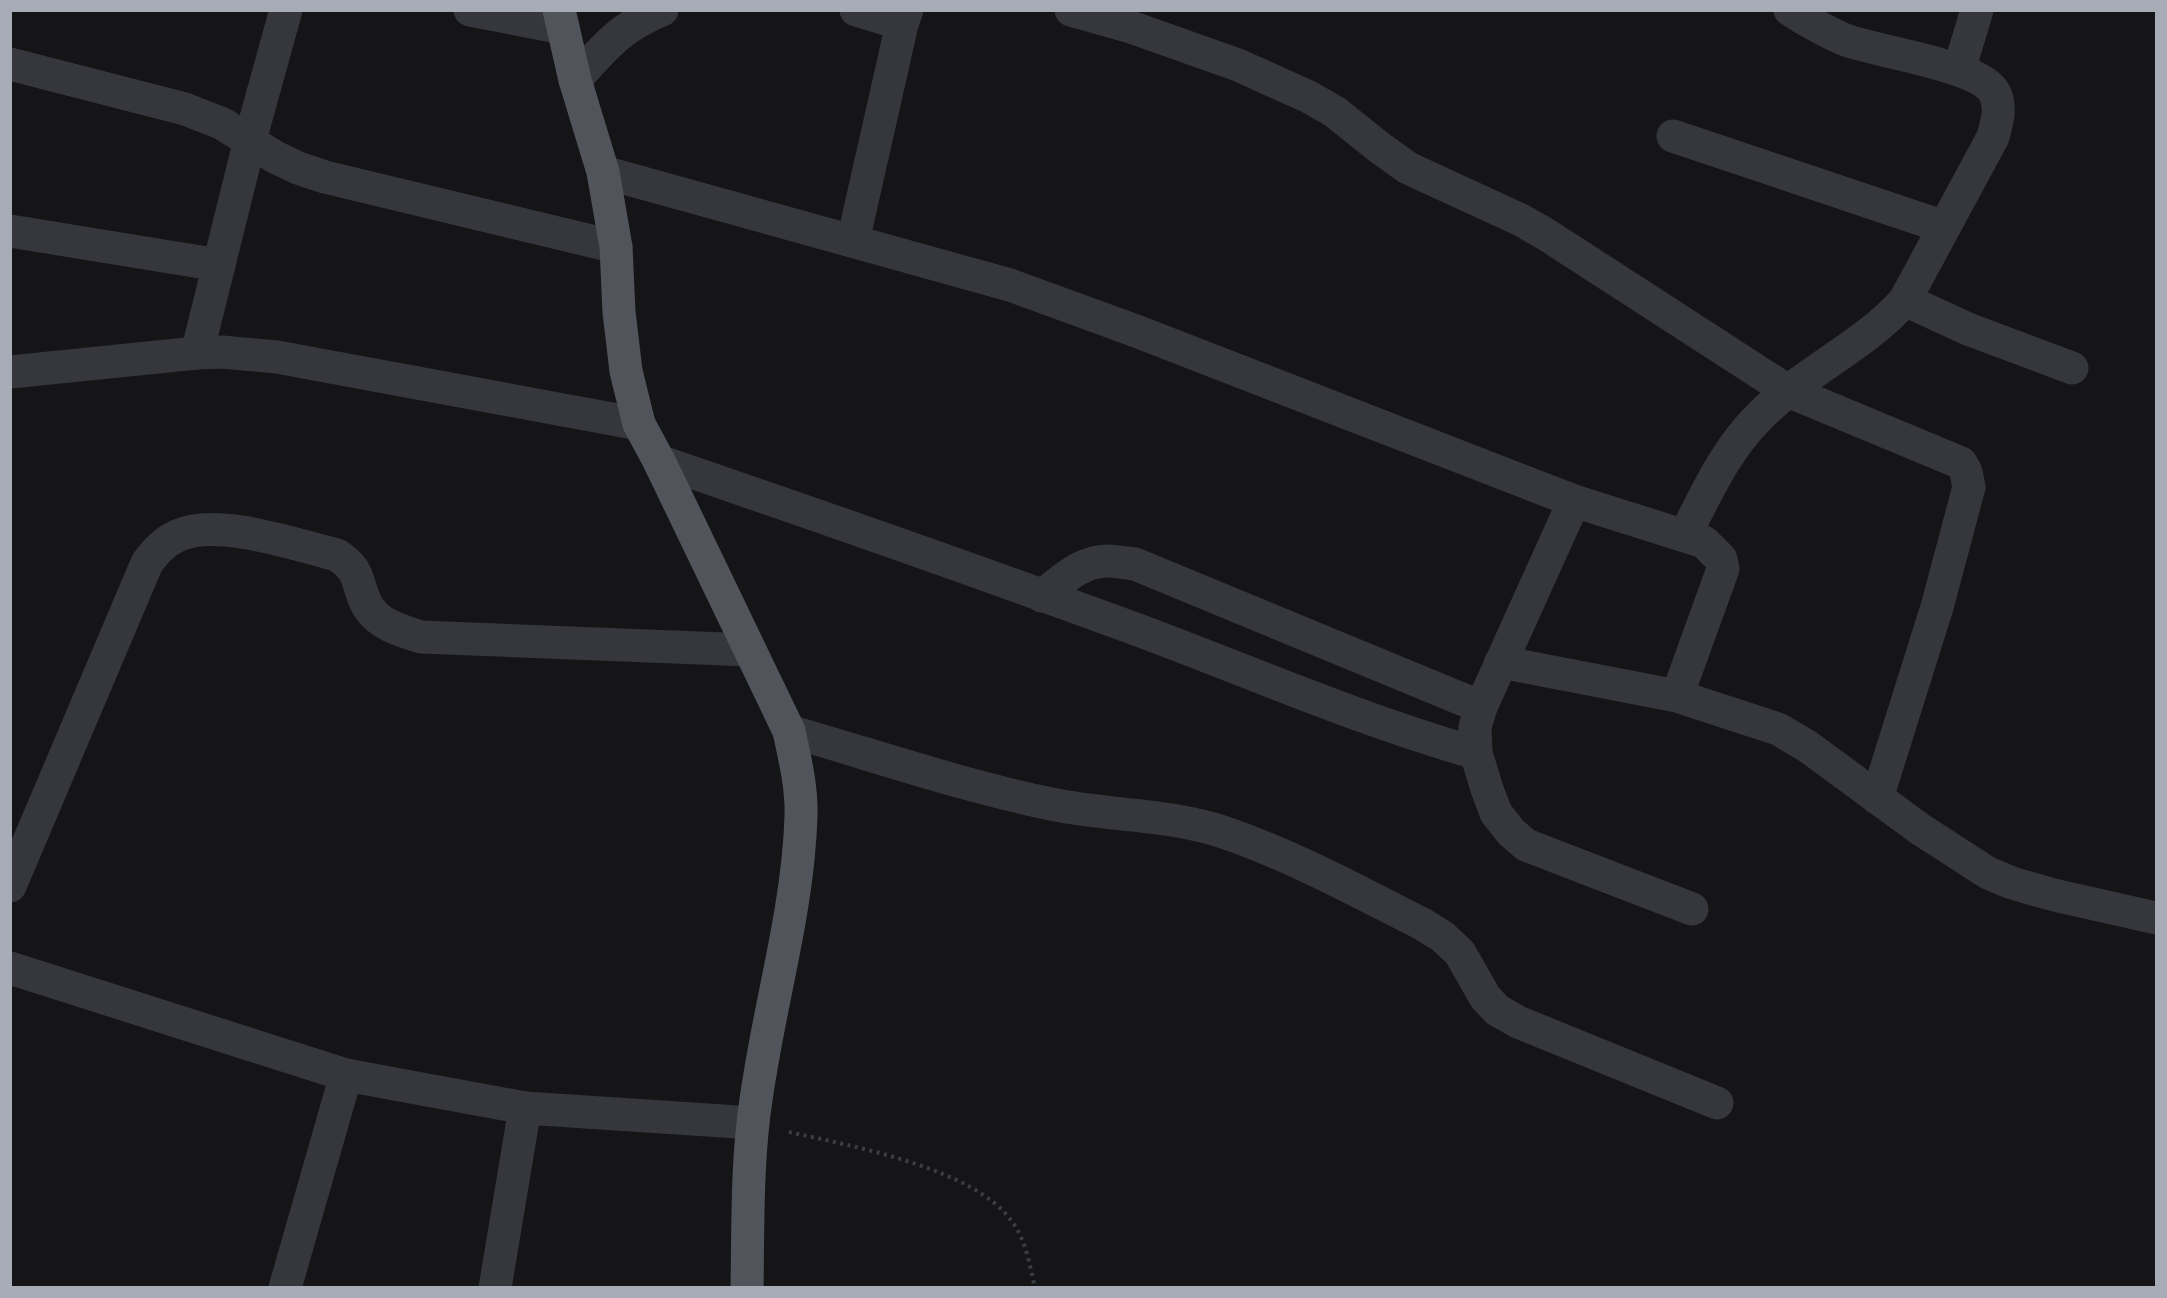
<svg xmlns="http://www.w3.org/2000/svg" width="2167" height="1298" viewBox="0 0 2167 1298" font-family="'PT Sans Narrow',sans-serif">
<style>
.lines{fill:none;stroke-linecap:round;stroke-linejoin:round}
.path{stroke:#3c3e43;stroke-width:4;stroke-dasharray:3 4.5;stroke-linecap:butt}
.minor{stroke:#36373c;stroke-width:33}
.major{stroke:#52545b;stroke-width:33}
</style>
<rect width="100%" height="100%" fill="#151517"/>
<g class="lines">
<path class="path" d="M 789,1132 C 851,1146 976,1168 1013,1223 C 1026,1241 1030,1266 1035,1288"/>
<g class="minor">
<polyline points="470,10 563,28"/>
<polyline points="856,10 902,24"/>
<polyline points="1071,10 1128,26 1238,65 1309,97 1335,112 1380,148 1408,168 1521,220 1547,235 1788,391 1961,463 1966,472 1969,487 1937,607 1877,798"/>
<polyline points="10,64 185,109 223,124 275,157 298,168 325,177 616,247"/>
<polyline points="1959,70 1977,10"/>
<path d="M 575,80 C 604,48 620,27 662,10"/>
<polyline points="1673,136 1944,227"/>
<polyline points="603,172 1010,285 1136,331 1574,501 1704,542 1721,559 1723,569 1677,696"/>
<polyline points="10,231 219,265"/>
<polyline points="853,241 902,24 907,10"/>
<polyline points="1905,300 1968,329 2072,368"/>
<polyline points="197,353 250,140 286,10"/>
<polyline points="10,372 197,353 222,352 277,357 639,424"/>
<path d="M 659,461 C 817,515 974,570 1130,627 C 1244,669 1359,720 1476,753"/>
<polyline points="1574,501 1481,707 1475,727 1476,753 1487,789 1496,813 1511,832 1526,845 1692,909"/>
<path d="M 1685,535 C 1706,494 1725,451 1758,418 C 1802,372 1863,348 1905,300 L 1993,137 C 1997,122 2002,106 1994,92 C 1977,64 1875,52 1843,39 C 1825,31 1807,21 1790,10"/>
<path d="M 1042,596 C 1061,581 1081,561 1107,561 C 1116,561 1126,563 1135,564 L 1481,707"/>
<polyline points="1501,662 1677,696 1778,729 1807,746 1920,829 1988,873 2012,883 2054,895 2156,918"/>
<path d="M 789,731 C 877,756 966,787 1056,805 C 1112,816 1172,814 1226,833 C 1295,857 1359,892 1424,925 L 1443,937 L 1460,953 L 1485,997 L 1497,1010 L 1518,1022 L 1717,1103"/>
<path d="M 10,886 L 147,563 C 156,551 164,542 177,536 C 216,517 297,545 337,555 C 362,572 355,580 366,603 C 376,624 401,631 421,637 L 750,650"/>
<polyline points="10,968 346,1075 525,1108 753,1123"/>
<polyline points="285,1288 346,1075"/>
<polyline points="495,1288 525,1108"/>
</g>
<path class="major" d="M 559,10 L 575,80 L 603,172 L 616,247 L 619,312 L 626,371 L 639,424 L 659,461 L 789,731 C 795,759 802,788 801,816 C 798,919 764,1021 753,1123 C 747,1177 748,1233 747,1288"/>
</g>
<rect width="2167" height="1298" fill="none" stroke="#a7acb6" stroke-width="24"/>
</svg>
